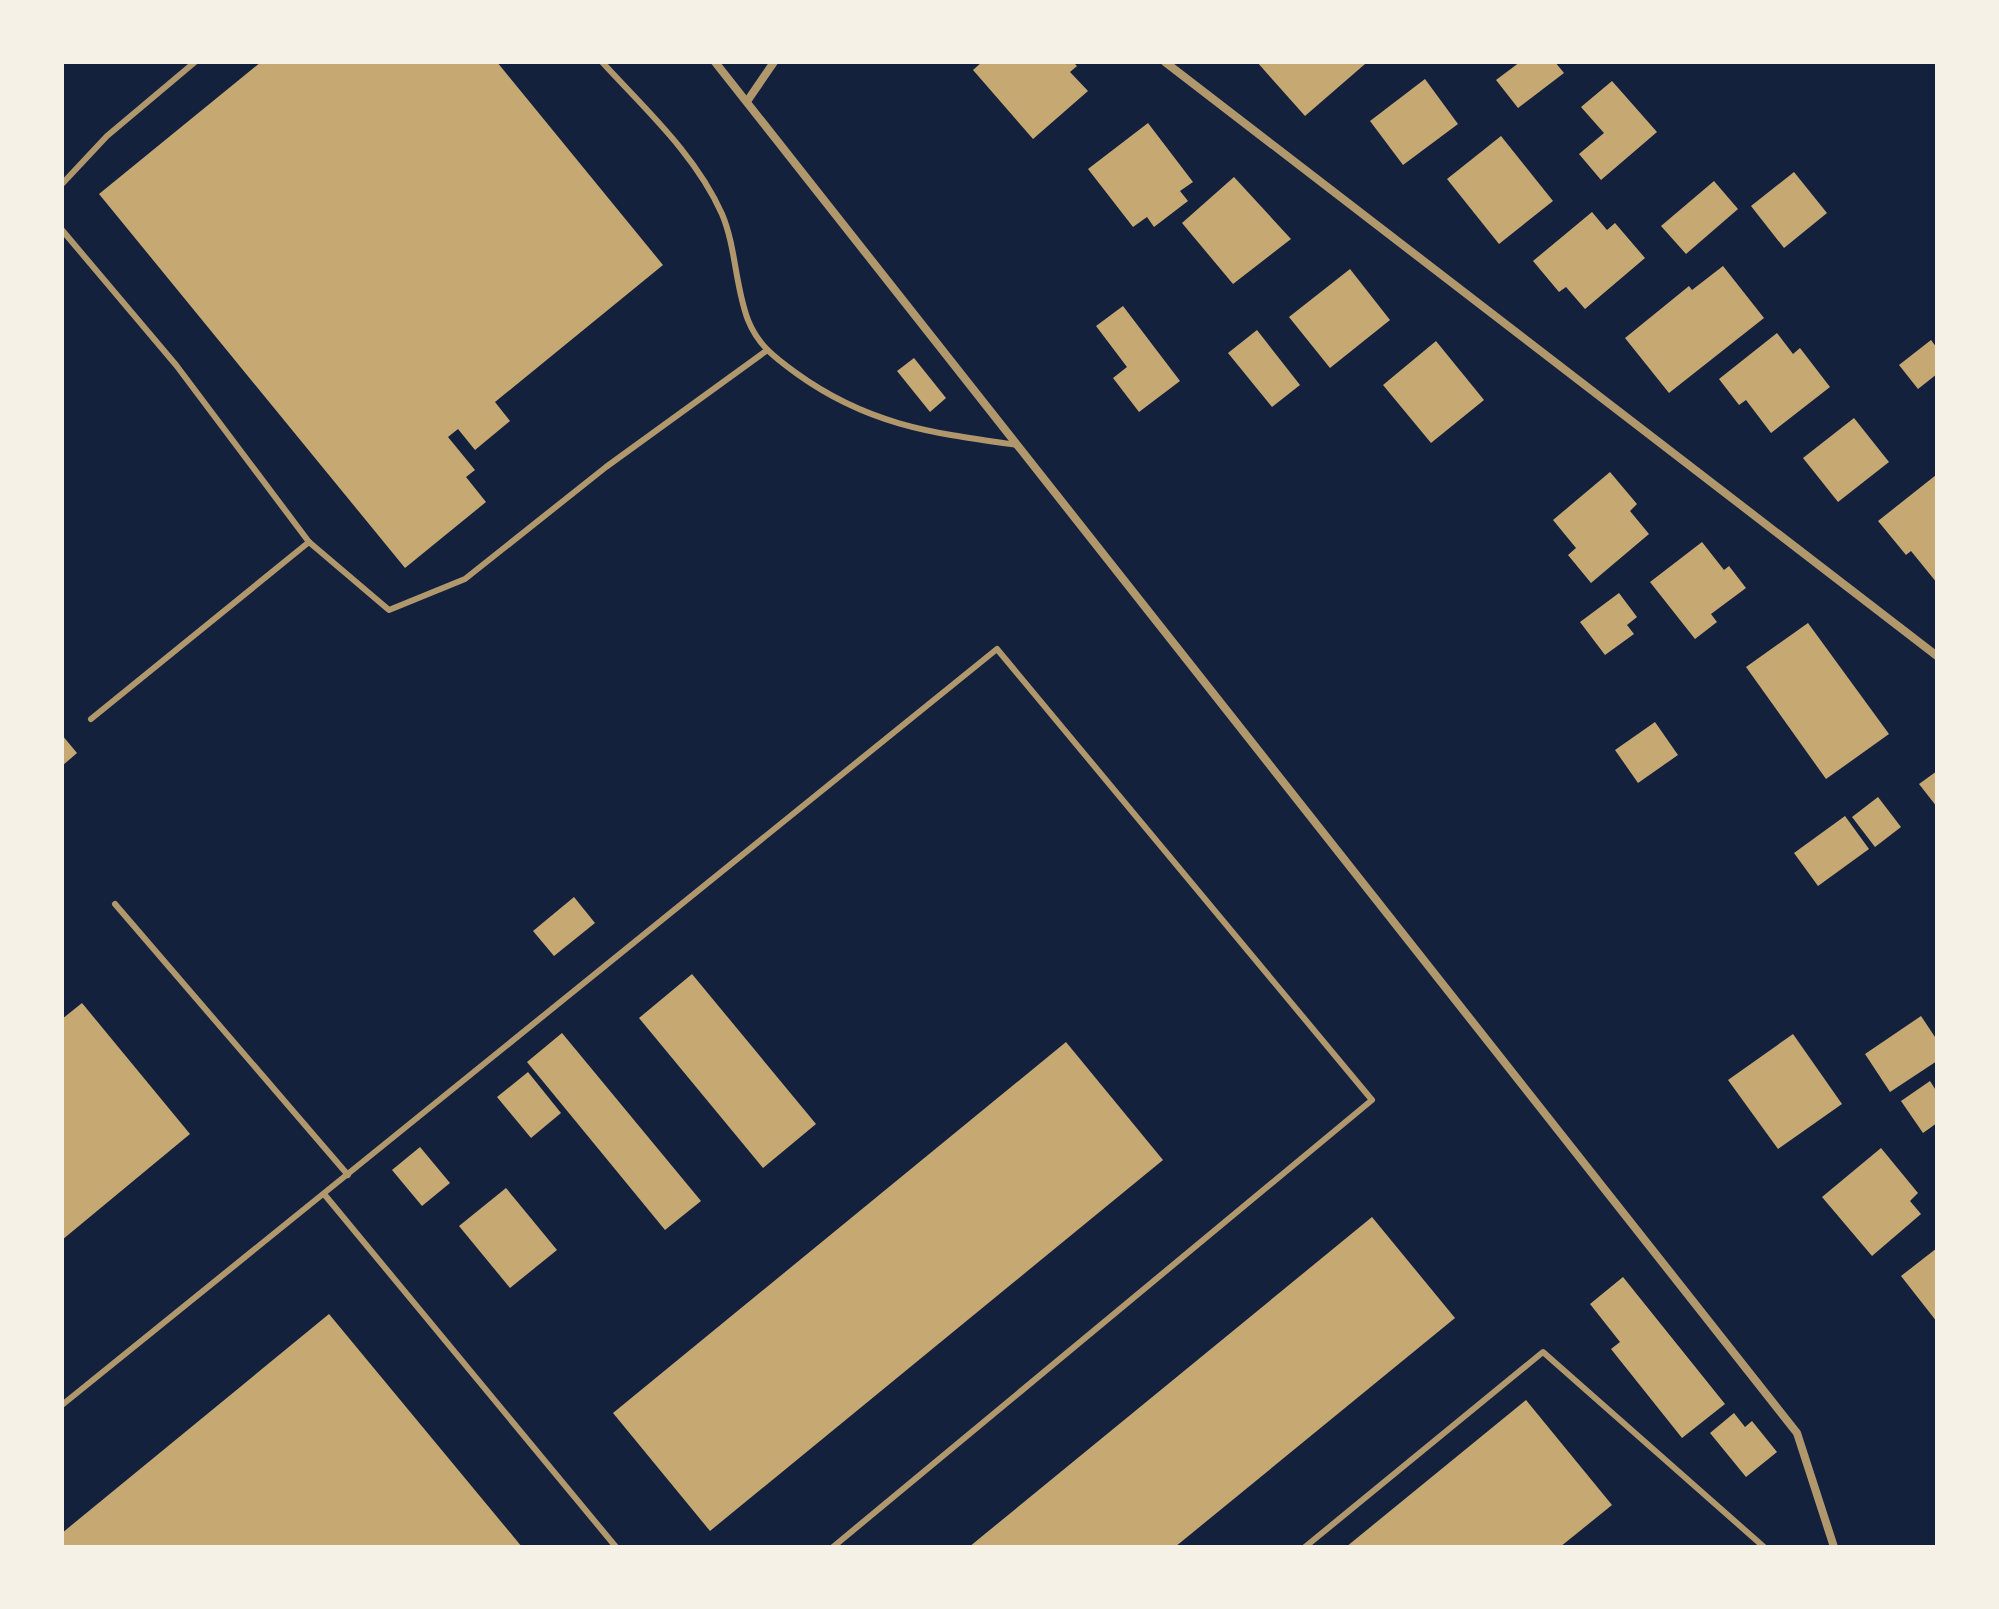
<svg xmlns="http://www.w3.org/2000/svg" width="1999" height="1609" viewBox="0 0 1999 1609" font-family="Raleway,sans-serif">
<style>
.building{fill:#c6a872}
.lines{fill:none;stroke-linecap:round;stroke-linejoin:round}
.service{stroke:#b1986c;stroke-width:6}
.minor{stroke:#b1986c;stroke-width:8}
</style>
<rect width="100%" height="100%" fill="#14213d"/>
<g class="building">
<polygon points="261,62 497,62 663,265 495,402 510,421 475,450 458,429 448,437 475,470 466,477 486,502 405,568 99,194"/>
<polygon points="982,62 1073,62 1077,66 1070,72 1088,91 1033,139 973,70"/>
<polygon points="1257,62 1362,62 1365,64 1305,116"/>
<polygon points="1520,62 1555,62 1564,73 1518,108 1496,80"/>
<polygon points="1425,79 1458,124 1403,165 1370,121"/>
<polygon points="1612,81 1657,132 1601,180 1579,154 1604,133 1581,107"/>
<polygon points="1148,123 1193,182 1180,191 1188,201 1154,227 1147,217 1133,227 1088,169"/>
<polygon points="1501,136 1553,201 1499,244 1447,179"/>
<polygon points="1794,172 1827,213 1784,248 1751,206"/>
<polygon points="1234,177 1291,239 1233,284 1182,223"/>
<polygon points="1714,181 1738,209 1686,254 1661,226"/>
<polygon points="1592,212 1607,230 1615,223 1645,258 1585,309 1566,287 1559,292 1533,261"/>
<polygon points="1723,266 1764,318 1669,393 1625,338 1689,286 1692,290"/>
<polygon points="1350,269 1390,320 1330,368 1289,317"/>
<polygon points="1123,306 1180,381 1139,412 1113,378 1127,367 1096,326"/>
<polygon points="1257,330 1300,385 1272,407 1228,353"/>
<polygon points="1777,333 1793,354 1800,348 1830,387 1771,433 1746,400 1739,405 1719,379"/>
<polygon points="1931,340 1937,348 1937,374 1918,389 1899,365"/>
<polygon points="1436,341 1484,400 1431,443 1383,385"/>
<polygon points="914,358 946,398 930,412 897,371"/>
<polygon points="1854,418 1889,462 1838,502 1803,458"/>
<polygon points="1610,472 1637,504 1630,511 1649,534 1591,583 1568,555 1576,548 1553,520"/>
<polygon points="1936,475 1937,477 1937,583 1911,551 1906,555 1878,521"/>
<polygon points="1702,542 1724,570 1729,566 1746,588 1711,614 1717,622 1695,639 1650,582"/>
<polygon points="1619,593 1637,617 1627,625 1634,634 1605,655 1580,622"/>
<polygon points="1808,623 1889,734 1826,779 1746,667"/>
<polygon points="1655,722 1678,755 1638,783 1615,750"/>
<polygon points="62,735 77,753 62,766"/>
<polygon points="1937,771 1937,807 1919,784"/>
<polygon points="1878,797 1901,827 1875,847 1852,817"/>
<polygon points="1845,816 1869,849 1818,886 1794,853"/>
<polygon points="574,897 595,923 554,956 533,931"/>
<polygon points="692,974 816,1124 763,1168 639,1018"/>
<polygon points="82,1003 190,1134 62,1240 62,1019"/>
<polygon points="1921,1016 1937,1040 1937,1061 1890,1092 1865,1054"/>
<polygon points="562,1033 701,1201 665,1230 527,1062"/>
<polygon points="1793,1034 1842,1104 1778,1149 1728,1080"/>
<polygon points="1066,1042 1163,1160 710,1531 613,1413"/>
<polygon points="528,1072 561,1113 531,1138 497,1097"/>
<polygon points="1930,1081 1937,1092 1937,1123 1923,1133 1901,1101"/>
<polygon points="420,1147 450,1183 422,1206 392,1170"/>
<polygon points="1881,1148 1918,1193 1910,1201 1921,1214 1872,1256 1822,1197"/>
<polygon points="506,1188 557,1250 510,1288 459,1226"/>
<polygon points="1372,1217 1455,1318 1175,1547 969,1547"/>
<polygon points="1937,1248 1937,1322 1901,1276"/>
<polygon points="1623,1277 1725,1404 1682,1438 1611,1349 1620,1342 1590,1304"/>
<polygon points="329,1314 522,1547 62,1547 62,1533"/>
<polygon points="1526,1400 1612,1505 1560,1547 1346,1547"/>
<polygon points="1734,1413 1745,1427 1752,1421 1777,1452 1746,1477 1710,1433"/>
</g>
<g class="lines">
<g class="service">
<path d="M 602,62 C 645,109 696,155 722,214 C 736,247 735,286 748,320 C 758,345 774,357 796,373 C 868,425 932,433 1017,445"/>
<polyline points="62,184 107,136 195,62"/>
<polyline points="62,230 176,365 309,542 389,610 465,579 606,467 766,351"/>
<polyline points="91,719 309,542"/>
<polyline points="115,904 348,1175"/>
<polyline points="324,1194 616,1547"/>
<polyline points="62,1405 997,649 1372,1100 833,1547"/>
<polyline points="1305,1547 1543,1352 1764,1547"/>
</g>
<g class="minor">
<polyline points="715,62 1797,1433 1834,1547"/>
<polyline points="1165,62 1937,656"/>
<polyline points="748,100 774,62"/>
</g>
</g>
<rect width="1999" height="1609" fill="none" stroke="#f6f1e7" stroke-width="128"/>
</svg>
